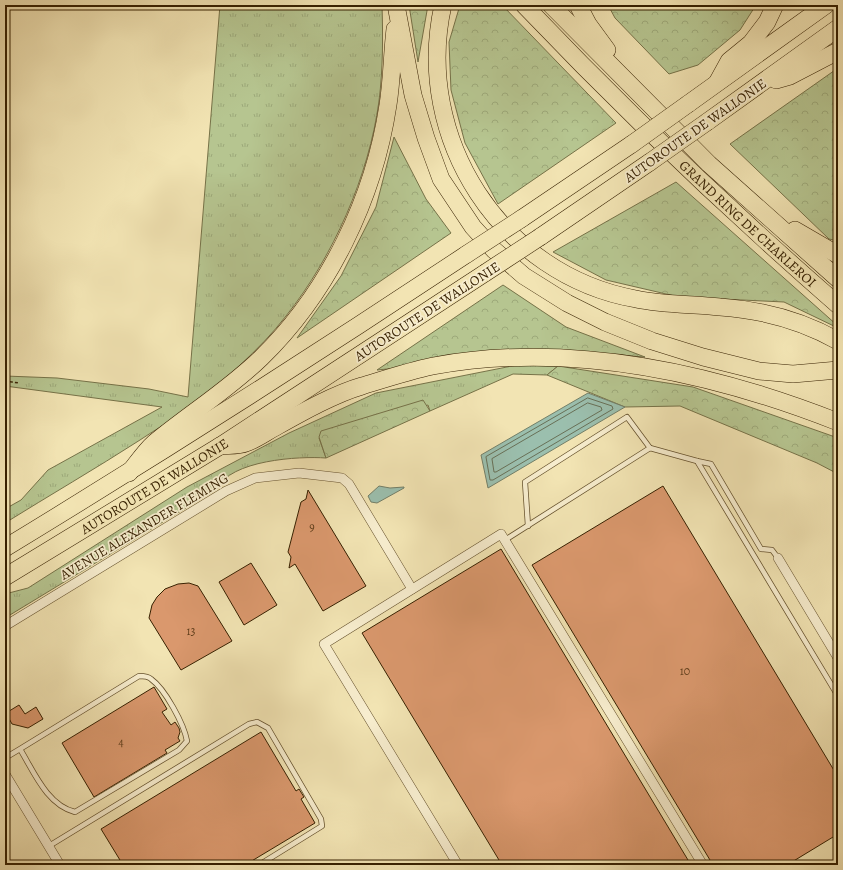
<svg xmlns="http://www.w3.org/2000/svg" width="843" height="870" viewBox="0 0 843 870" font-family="Alegreya,serif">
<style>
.grass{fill:url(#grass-tufts);stroke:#767248}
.forest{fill:url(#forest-crowns);stroke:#767248}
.water{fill:#9bbfae;stroke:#737f68}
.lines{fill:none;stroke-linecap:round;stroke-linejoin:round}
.shore{stroke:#687057;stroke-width:1}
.building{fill:#da986d;stroke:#362000}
.lane-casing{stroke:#65512d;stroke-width:6}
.street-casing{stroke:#65512d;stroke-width:10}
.highway-casing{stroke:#362000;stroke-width:18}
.path{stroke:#362000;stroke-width:1.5;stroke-dasharray:3 2;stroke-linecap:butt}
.lane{stroke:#f7edce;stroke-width:4.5}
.street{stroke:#f7edce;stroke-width:9}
.highway{stroke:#f2e4b3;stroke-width:17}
.highway-bridge-casing{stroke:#362000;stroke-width:18;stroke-linecap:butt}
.highway-bridge{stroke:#f2e4b3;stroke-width:17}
.labels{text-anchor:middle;stroke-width:3.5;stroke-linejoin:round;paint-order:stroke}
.number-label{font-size:12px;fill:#5f3e1b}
.street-label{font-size:14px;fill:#362000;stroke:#f7edce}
</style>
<defs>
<pattern id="grass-tufts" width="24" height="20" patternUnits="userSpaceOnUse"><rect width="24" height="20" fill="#b6c590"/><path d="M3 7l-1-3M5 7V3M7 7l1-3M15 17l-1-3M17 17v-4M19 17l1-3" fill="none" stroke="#9da97a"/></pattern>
<pattern id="forest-crowns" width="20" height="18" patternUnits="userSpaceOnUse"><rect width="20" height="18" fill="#b6c590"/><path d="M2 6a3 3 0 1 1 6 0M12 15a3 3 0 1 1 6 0" fill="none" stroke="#9da97a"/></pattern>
</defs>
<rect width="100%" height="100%" fill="#f2e4b3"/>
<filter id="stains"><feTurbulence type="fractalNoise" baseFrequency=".005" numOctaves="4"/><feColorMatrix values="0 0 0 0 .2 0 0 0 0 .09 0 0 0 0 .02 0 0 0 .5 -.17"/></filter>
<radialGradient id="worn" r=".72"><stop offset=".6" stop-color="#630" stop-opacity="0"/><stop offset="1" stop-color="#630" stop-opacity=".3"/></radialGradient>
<g class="grass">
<path d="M 220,5 L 382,5 C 383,37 383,69 379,101 C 369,176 333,257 286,316 C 259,351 223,381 189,408 C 173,420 156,429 140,440 C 95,469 50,495 5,523 L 5,509 L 21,500 L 48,470 L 162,407 L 5,386 L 5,376 L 57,378 L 149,389 L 188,397 Z"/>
<path d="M 517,365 L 558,366 L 547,375 L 513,374 L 430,411 L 428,405 L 319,438 L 326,458 C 299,456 230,460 217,489 L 5,618 L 5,594 L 28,588 L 187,487 L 289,433 L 376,393 Z"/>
</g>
<g class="forest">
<polygon points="409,5 428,5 418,62"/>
<polygon points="460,5 502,5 616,123 498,204 465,143 451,90 449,42"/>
<polygon points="608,5 756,5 740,30 698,65 669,74 615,18"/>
<polygon points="838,68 838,241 829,239 730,144"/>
<polygon points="394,137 426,199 451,233 297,338 341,276 376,207"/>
<polygon points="676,182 838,326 838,328 784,302 679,297 606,280 553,252"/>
<polygon points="503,285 566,327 645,357 570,351 377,370"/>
<polygon points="558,366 693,387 838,438 838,474 817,463 680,406 625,407 547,375"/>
<polygon points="423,400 430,411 326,458 319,437 321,431"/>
</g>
<g class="water">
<polygon points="588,393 625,407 488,488 481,455"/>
<polygon points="379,486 390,488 404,487 404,488 377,503 371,502 368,496"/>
</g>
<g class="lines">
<g class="shore">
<polygon points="588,398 612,406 613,409 493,480 490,480 486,457"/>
<polygon points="588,403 601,407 602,410 496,472 494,472 492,459"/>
</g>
</g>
<g class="building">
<polygon points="663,486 838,777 838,834 787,865 713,865 532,565"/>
<polygon points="308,490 366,586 323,611 295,564 289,568 291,557 288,552 301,502 306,499"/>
<polygon points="501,549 691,865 502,865 362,633"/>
<polygon points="251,563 277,605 244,625 219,582"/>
<polygon points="189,583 198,586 232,641 181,670 149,618 152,605 157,597 165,589 178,584"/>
<polygon points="154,687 167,709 162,712 171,725 175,722 179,728 180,732 178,738 180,741 165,750 167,753 94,797 62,743"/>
<polygon points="19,705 25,714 36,707 43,719 28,728 12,724 6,713"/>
<polygon points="261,732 296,791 299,789 304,797 301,799 315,823 245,865 123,865 101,829"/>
</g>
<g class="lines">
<g class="lane-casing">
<g id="lane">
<polyline points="697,461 711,464 761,549 772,550 778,558"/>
<polyline points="528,526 525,482 627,417 650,448"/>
<polyline points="505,540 650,448 697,461 838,696"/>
<path d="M 5,758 L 20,749 L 139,676 C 143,676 148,676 151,679 C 165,689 184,724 187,741 L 179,750 L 75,812 C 47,805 34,772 20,749"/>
<polyline points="49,846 249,724 257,722 268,728 321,819 322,826 259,865"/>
</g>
</g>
<g class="street-casing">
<g id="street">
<polyline points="778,558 838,658"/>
<polyline points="5,626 226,491 255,478 299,473 342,478 349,484 412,589"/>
<polyline points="5,774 60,865"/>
<polyline points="458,865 324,644 501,534 703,865"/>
</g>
</g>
<g class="highway-casing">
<g id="highway">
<polyline points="396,5 413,95 426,138 441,179 473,227 494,250 524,276 567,303 605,322 652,341 703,357 759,371 793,374 838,370"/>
<path d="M 443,5 C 413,138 501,275 636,299 C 664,305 692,304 720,307 C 763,310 801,320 838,341"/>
<path id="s1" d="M 524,5 C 624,110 729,210 838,305"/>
<polyline points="551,5 709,164 838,279"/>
<polyline points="578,5 588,24 607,50"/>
<polyline points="776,80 790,76 838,51"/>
<polyline points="718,81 729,61 751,43 767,22 775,5"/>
<polyline points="688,104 826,5"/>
<polyline points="707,122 838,28"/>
<polyline points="521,219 632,144"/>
<polyline points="795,230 838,255"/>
<polyline points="540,237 650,162"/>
<path d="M 220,446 C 228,445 238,446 246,443 C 255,440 265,433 274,428 C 299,414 334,394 362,386 C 385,379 409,371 433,366 C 570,341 711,372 838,422"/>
<path d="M 129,473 C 137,463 145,451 154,443 C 189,414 228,390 261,358 C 329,292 374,198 388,105 C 392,80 392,54 395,29"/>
<path d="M 5,548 C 161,453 315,355 467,254"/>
<path id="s2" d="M 5,577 L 220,446 L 485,273"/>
</g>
</g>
<polyline class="path" points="5,381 19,383"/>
<use href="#lane" class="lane"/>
<use href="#street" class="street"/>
<use href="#highway" class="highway"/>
<g class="highway-bridge-casing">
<g id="highway-bridge">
<polyline points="632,144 688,104"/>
<polyline points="650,162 707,122"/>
<polyline points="467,254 521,219"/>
<polyline points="485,273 540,237"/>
</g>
</g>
<use href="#highway-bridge" class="highway-bridge"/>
</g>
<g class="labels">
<g class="number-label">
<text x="312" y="531">9</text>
<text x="191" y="635">13</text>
<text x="685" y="675">10</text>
<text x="121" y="746">4</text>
</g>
<g class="street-label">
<text transform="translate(695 130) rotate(-35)" y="5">AUTOROUTE DE WALLONIE</text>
<text dy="5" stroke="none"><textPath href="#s1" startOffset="313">GRAND RING DE CHARLEROI</textPath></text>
<text transform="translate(427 311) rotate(-33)" y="5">AUTOROUTE DE WALLONIE</text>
<text dy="5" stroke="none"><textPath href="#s2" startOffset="175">AUTOROUTE DE WALLONIE</textPath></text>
<text transform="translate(144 526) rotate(-31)" y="5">AVENUE ALEXANDER FLEMING</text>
</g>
</g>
<rect width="843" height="870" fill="none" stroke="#f2e4b3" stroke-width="20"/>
<rect x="6" y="6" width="831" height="858" fill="none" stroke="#362000" stroke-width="2"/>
<rect x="10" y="10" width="823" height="850" fill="none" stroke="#362000"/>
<rect width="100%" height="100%" filter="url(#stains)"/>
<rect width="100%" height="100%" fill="url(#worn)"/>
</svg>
